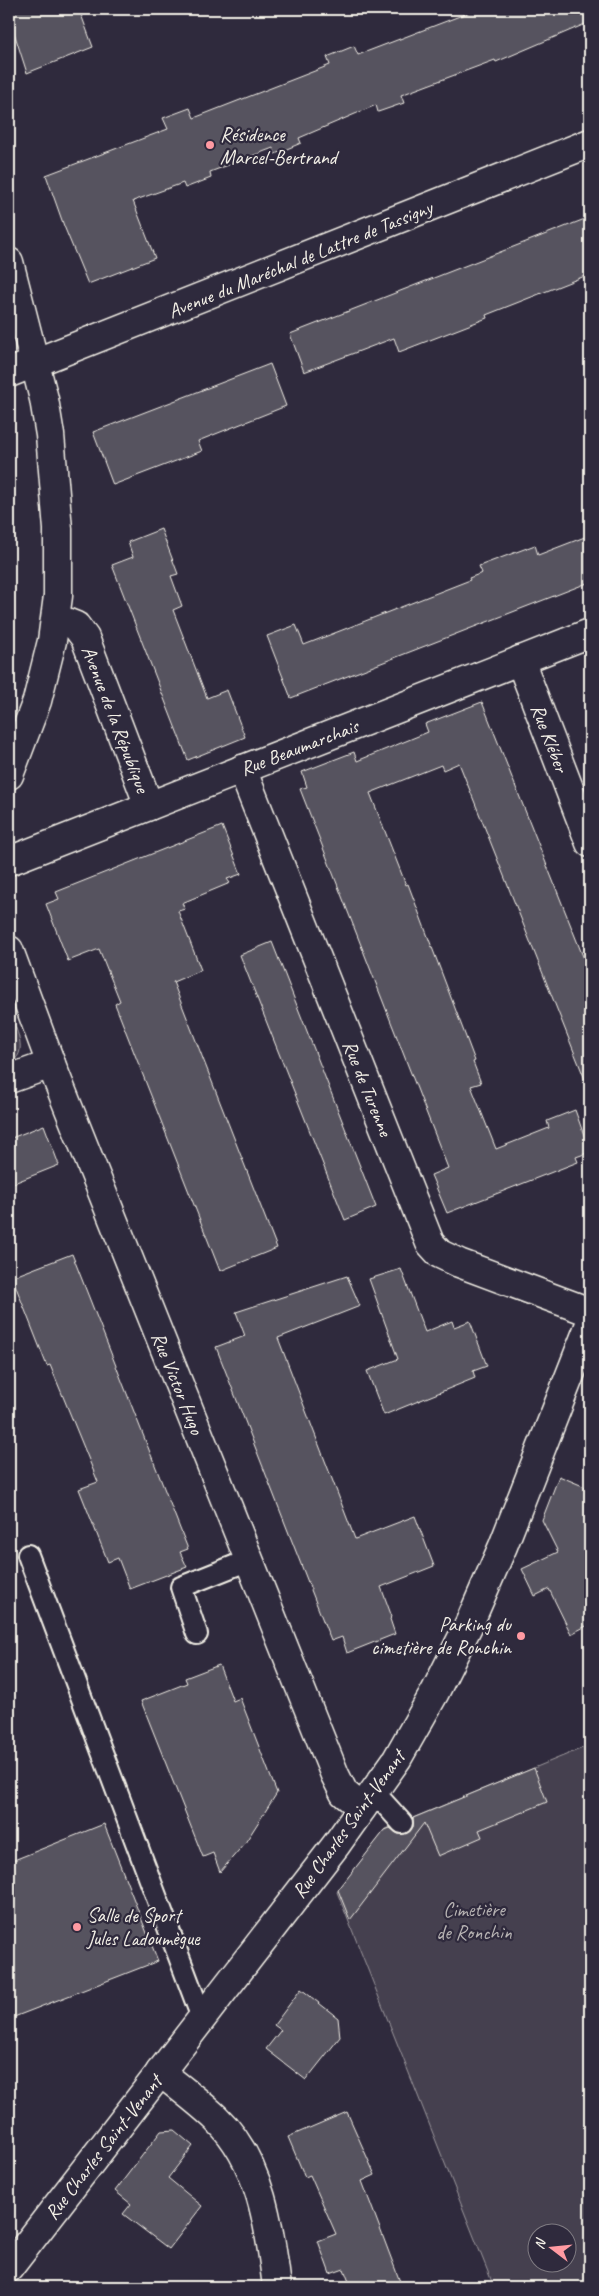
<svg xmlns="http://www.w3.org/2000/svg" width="599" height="2296" viewBox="0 0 599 2296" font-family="Caveat,sans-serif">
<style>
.green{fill:#454050;stroke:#9c989c;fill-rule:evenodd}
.building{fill:#56525f;stroke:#f4f1e8}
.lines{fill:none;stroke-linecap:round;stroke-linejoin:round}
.lane-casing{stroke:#f4f1e8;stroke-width:24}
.street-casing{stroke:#f4f1e8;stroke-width:31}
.secondary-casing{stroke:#f4f1e8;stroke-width:31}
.lane{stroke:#2f2a3d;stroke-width:20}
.street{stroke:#2f2a3d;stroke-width:28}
.secondary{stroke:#2f2a3d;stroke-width:28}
.poi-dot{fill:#ff9aa2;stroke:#2f2a3d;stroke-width:2}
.labels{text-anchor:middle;stroke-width:4.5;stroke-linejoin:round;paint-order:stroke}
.poi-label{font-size:20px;fill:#f4f1e8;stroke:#2f2a3d;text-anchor:start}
.street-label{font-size:20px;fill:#f4f1e8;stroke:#2f2a3d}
.park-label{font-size:20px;fill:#b7b3b3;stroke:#2f2a3d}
</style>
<rect width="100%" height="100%" fill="#2f2a3d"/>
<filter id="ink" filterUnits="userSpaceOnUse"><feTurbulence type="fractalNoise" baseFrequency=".02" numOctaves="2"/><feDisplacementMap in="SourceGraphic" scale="10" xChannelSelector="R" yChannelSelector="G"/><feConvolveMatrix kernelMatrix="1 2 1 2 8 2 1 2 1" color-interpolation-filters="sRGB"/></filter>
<g filter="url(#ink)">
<g class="green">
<path d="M 9,1012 C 15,1027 31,1054 9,1063 Z"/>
<path d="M 590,1745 L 590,2287 L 494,2287 L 337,1892 L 386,1829 ZM 536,2234 L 566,2234 L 566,2264 L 536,2264 Z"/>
</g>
<g class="building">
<polygon points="9,9 79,9 93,47 27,73 9,17"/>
<polygon points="478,9 590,9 590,22 496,62 495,60 401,95 404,103 378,112 376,105 299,138 301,143 275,154 273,148 210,172 211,178 185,188 183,183 133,201 155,258 88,284 64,226 46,175 168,129 163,118 190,108 194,118 330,65 327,57 354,46 358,55"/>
<polygon points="590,217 590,274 486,315 487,318 399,352 394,338 304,372 290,334"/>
<polygon points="270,364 286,406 198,441 202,451 113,485 93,432"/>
<polygon points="161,529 178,574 171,576 182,606 173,610 207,698 227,690 245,737 188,760 112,565 133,557 128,542"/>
<polygon points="590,535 590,582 291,698 267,636 296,625 304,645 470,580 469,578 482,573 479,566 535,545 538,555"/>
<polygon points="482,702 590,974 590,1092 459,763 443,770 441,765 370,793 406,885 408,884 475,1061 473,1062 481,1083 471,1086 496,1149 549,1128 547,1121 575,1110 590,1152 576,1157 578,1162 447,1213 431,1175 448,1168 300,789 307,787 302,772 354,752 357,761 428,732 425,724"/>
<polygon points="222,826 241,874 227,879 230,883 182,903 185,909 178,911 201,970 173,982 277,1248 220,1271 115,1004 120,1001 99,949 68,961 46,904 59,899 56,892"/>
<polygon points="272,942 376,1207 345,1220 240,955"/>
<polygon points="44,1125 59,1165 9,1185 9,1139"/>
<polygon points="72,1254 188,1549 180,1552 187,1567 130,1589 118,1558 108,1562 79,1489 98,1482 62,1394 50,1365 47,1366 12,1277"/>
<polygon points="401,1269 425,1332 452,1321 454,1327 470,1321 487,1366 473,1371 475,1378 384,1415 367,1371 398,1359 369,1279"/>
<polygon points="347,1276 360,1306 278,1338 355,1539 415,1516 434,1566 381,1587 392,1617 390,1619 395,1634 347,1653 342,1637 331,1641 216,1347 245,1336 236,1312"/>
<polygon points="559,1476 590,1489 590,1624 571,1634 549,1589 535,1596 522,1569 558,1552 542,1520"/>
<polygon points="219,1665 233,1701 240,1698 277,1793 245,1843 220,1872 213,1853 203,1857 141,1701 187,1683 185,1678"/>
<polygon points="534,1768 547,1802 479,1830 482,1837 438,1856 424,1823 350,1920 338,1890 385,1830 390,1828 398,1834 405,1834 413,1827 413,1818"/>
<polygon points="104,1824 158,1961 9,2019 9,1862"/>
<polygon points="301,1989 338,2018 340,2037 306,2080 266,2049 281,2030 274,2025"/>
<polygon points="347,2112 375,2175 362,2181 402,2287 351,2287 344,2269 330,2274 318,2241 336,2234 310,2175 305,2177 288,2137"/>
<polygon points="174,2130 193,2146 168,2178 202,2206 169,2249 123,2214 131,2204 115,2191 161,2131"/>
</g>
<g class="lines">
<g class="lane-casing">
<g id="lane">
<polyline points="28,1555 202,2018"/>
<polyline points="197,1634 181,1587 249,1560"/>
<polyline points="374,1792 402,1823"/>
</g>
</g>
<g class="street-casing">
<g id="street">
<polyline points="9,262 44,399 50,435 58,529 58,596 52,641 37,701 9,775"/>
<polyline points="56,618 76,626 85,638 149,806"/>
<polyline points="520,660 590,843"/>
<polyline points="242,769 430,1243 440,1254 459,1263 590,1312"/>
<polyline points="9,861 590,633"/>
<polyline points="9,950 51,1064 335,1775 344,1793 362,1808"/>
<polyline points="9,1079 51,1064"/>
<path d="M 160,2072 C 179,2087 199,2102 216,2118 C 261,2161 270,2229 277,2287"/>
</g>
</g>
<g class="secondary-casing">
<g id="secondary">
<polyline points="9,373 590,143"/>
<polyline points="9,2268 336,1845 397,1759 435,1692 469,1624 503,1546 590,1324"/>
</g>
</g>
<use href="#lane" class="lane"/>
<use href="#street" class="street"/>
<use href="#secondary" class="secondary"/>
</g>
</g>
<g class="poi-dot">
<circle cx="210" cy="145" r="5"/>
<circle cx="521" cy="1636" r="5"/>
<circle cx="77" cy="1927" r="5"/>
</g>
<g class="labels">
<g class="poi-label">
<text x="220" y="141">Résidence<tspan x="220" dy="23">Marcel-Bertrand</tspan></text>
<text x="511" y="1631" text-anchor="end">Parking du<tspan x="511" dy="23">cimetière de Ronchin</tspan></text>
<text x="87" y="1922">Salle de Sport<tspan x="87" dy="23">Jules Ladoumègue</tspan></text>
</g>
<g class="street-label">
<text transform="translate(300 259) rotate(-22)" y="7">Avenue du Maréchal de Lattre de Tassigny</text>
<text transform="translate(116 719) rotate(69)" y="7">Avenue de la République</text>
<text transform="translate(550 738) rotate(69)" y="7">Rue Kléber</text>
<text transform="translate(299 747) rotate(-21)" y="7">Rue Beaumarchais</text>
<text transform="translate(368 1088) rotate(68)" y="7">Rue de Turenne</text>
<text transform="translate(178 1383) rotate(68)" y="7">Rue Victor Hugo</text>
<text transform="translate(348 1824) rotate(-54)" y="7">Rue Charles Saint-Venant</text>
<text transform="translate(103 2147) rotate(-52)" y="7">Rue Charles Saint-Venant</text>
</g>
<g class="park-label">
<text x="474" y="1916">Cimetière<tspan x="474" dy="23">de Ronchin</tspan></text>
</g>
</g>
<rect width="599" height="2296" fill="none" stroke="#2f2a3d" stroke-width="30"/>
<rect x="15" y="15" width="569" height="2266" fill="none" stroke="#f4f1e8" stroke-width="2" filter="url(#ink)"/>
<g transform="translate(552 2248) rotate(286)"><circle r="24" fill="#2f2a3d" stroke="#7e7a81"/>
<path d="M0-4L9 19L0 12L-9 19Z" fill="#ff9aa2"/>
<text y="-8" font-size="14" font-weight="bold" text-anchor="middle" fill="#f4f1e8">N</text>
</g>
</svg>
